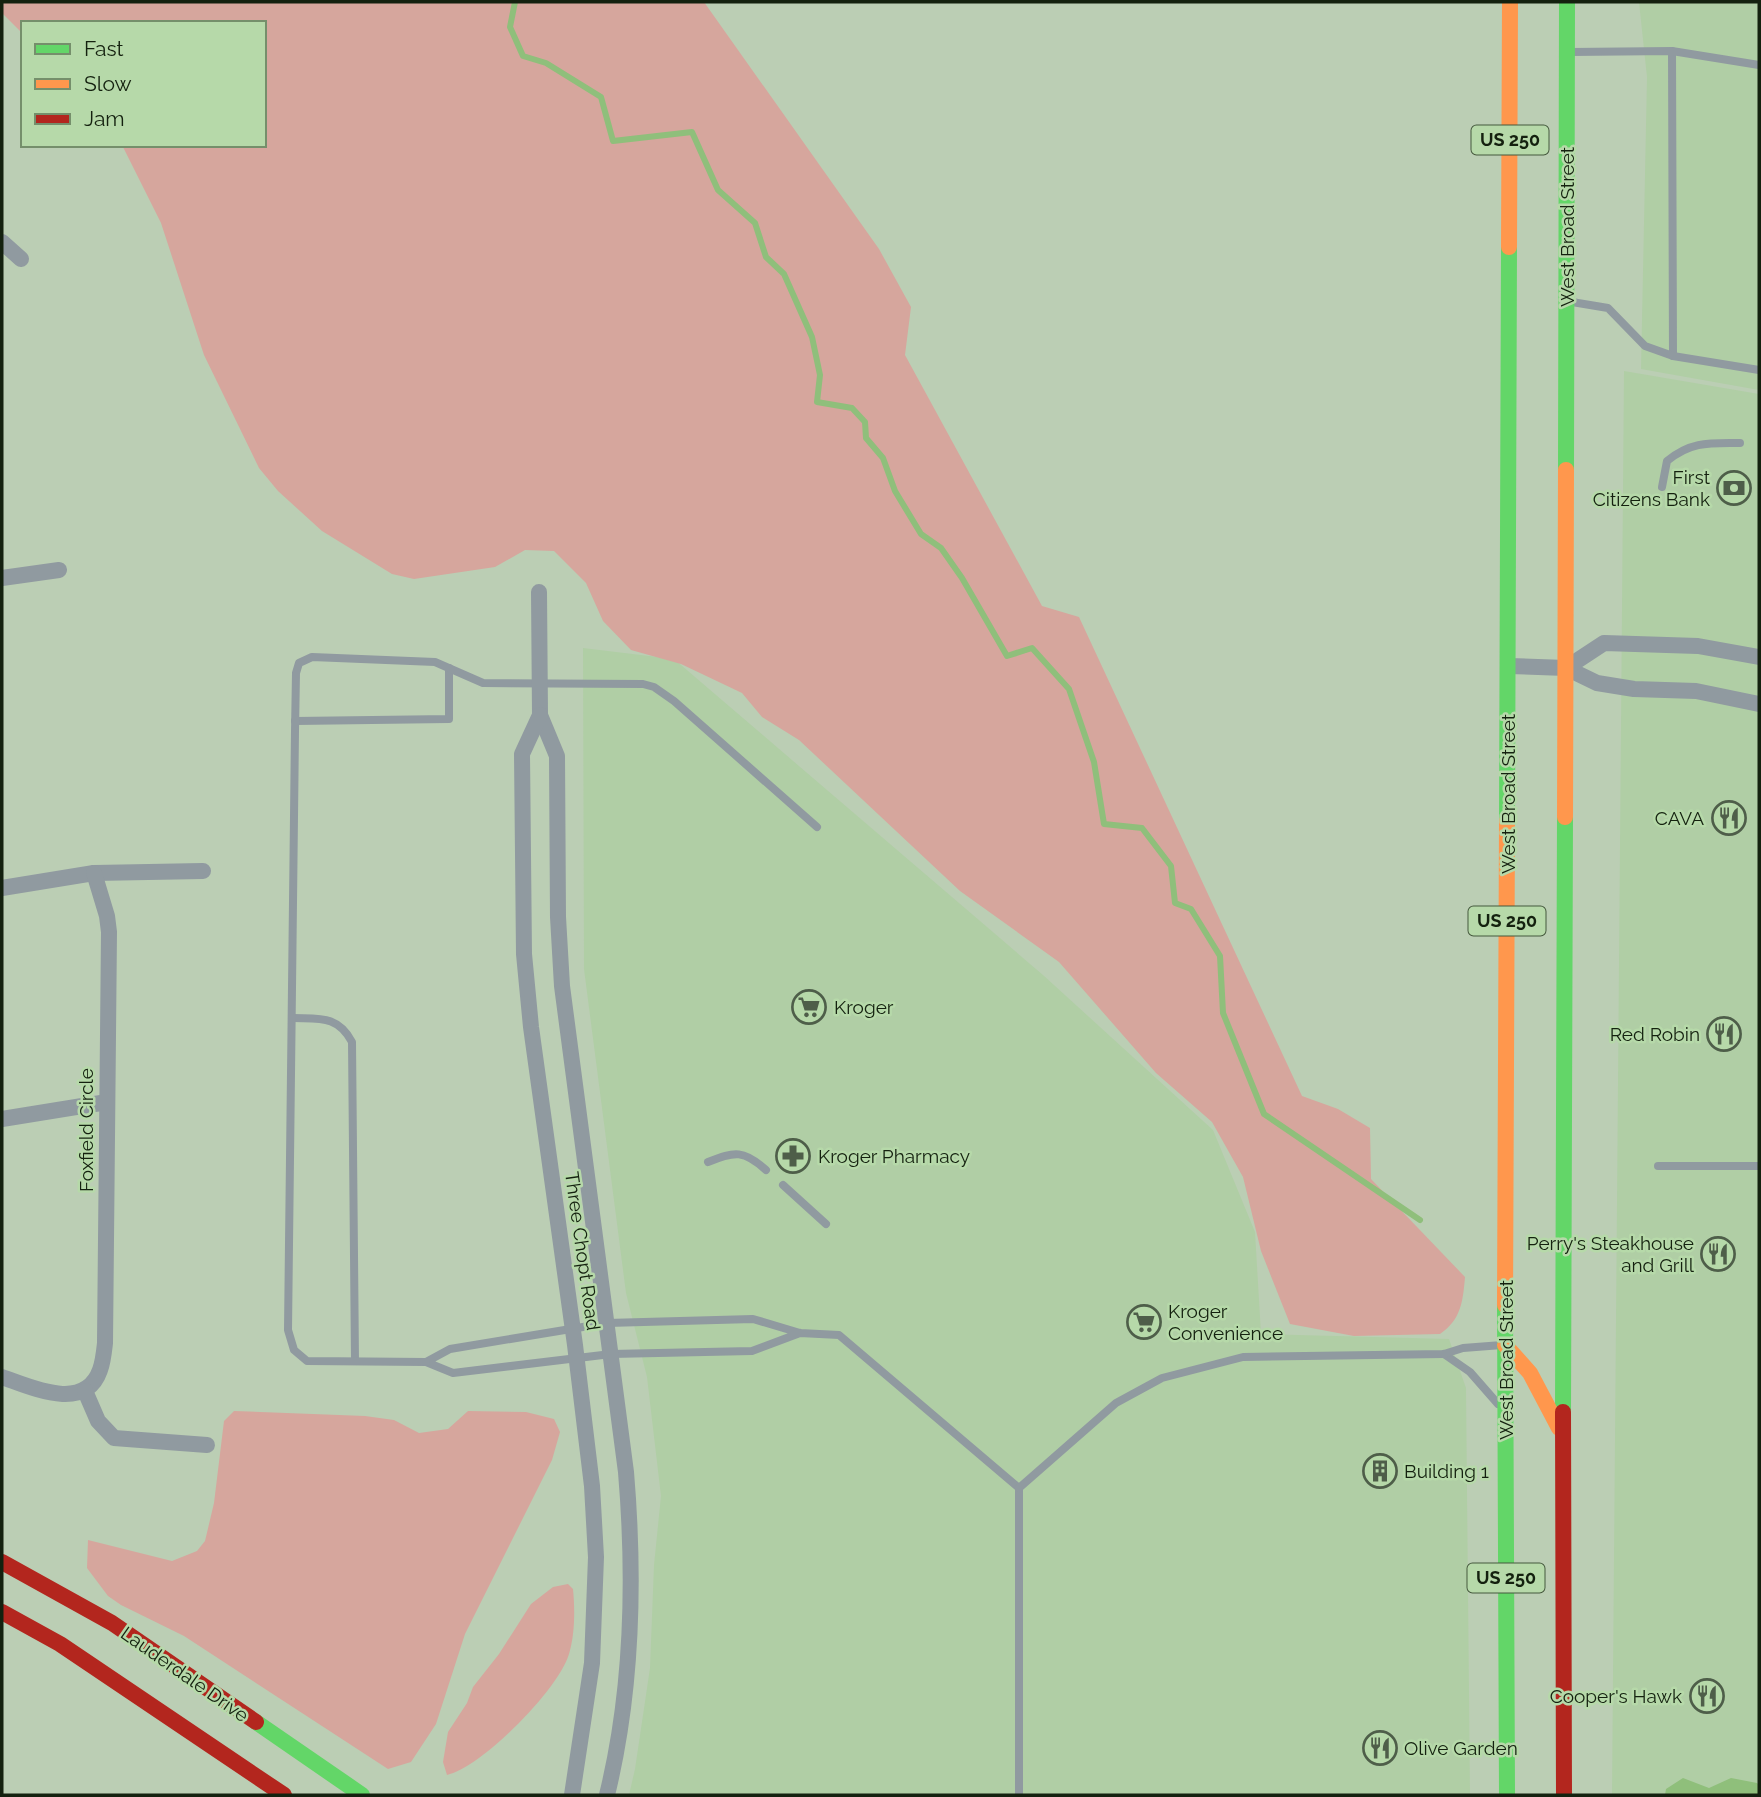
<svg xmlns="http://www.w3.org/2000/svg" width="1761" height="1797" viewBox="0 0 1761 1797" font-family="Raleway,sans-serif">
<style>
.built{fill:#b0cea5}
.green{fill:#d6a69d}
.water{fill:#8fbf7b}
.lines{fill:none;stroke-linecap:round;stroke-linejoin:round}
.stream{stroke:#8fbf7b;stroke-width:6}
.lane{stroke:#909aa0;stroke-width:8}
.street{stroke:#909aa0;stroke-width:16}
.fast{stroke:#63d668;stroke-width:16}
.slow{stroke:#ff974d;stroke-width:16}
.jam{stroke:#b3261e;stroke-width:16}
.labels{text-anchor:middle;stroke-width:5;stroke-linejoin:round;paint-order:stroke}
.shield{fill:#b6d9a9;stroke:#45583d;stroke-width:2}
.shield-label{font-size:18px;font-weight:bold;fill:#14210f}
.street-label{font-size:19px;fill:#14210f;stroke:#b6d9a9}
.poi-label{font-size:19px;fill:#14210f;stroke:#b6d9a9;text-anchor:end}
</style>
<rect width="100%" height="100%" fill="#bbceb4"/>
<g class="built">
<polygon points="1639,2 1759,2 1759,390 1641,369 1647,77"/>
<polygon points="1624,371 1759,394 1759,1795 1612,1795"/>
<polygon points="583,648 674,659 1043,975 1213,1130 1255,1232 1261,1334 1449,1339 1466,1388 1470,1795 629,1795 635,1769 650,1668 654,1565 661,1496 647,1377 626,1293 584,969"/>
</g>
<g class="green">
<path d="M 2,2 L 704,2 L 879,249 L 911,307 L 905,355 L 1042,606 L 1079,617 L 1302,1096 L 1338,1109 L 1370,1128 L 1371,1179 L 1465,1277 C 1463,1301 1461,1320 1440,1334 L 1354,1336 L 1290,1324 L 1261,1251 L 1243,1177 L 1212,1122 L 1156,1073 L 1059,962 L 960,891 L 799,740 L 762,717 L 742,693 L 681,664 L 631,650 L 603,621 L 586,583 L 554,551 L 525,550 L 495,567 L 414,579 L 392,574 L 322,531 L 278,491 L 259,468 L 204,355 L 161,223 L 122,145 L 264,145 L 264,23 L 23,23 L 23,34 L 2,13 Z"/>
<polygon points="234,1411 365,1416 394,1420 419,1433 448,1429 468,1411 526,1412 554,1419 560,1432 552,1460 465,1634 436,1724 411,1762 388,1769 184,1636 121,1605 108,1596 87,1568 88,1540 172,1561 197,1551 205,1541 214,1503 224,1421"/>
<path d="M 568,1584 L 573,1589 C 575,1610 575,1634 569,1654 C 559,1689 482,1767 447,1775 L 443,1762 L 448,1732 L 467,1703 L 473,1687 L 499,1654 L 531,1604 L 553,1587 Z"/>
</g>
<polygon class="water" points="1683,1778 1709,1788 1731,1778 1757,1783 1759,1785 1759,1795 1665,1795 1666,1789"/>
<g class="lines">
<polyline class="stream" points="515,2 510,27 523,56 546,63 601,97 613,141 692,132 718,190 755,223 766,257 784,274 812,337 820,375 817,402 852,408 865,422 866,438 883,458 895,491 921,534 941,548 962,578 1007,656 1032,648 1069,689 1094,762 1104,824 1142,828 1171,866 1175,903 1191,909 1220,956 1223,1013 1264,1114 1420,1220"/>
<g class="lane">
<polyline points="1672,51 1673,356"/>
<polyline points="1570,52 1672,51 1759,65"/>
<polyline points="1572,302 1608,308 1645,346 1673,356 1759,370"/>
<path d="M 1662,487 L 1667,461 C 1691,441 1710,443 1740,443"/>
<polyline points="295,721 449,719 449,668"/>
<path d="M 293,1018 C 319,1019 338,1015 352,1042 L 355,1361"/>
<path d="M 708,1162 C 735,1151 744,1150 766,1170"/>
<polyline points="1658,1166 1759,1166"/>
<polyline points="783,1185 826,1224"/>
<polyline points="800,1333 752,1351 611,1354 453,1373 426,1362 450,1349 607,1323 753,1319 800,1333 839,1335 1019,1488 1019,1795"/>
<polyline points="1444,1354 1470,1372 1498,1404"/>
<polyline points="426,1362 307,1361 294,1350 288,1330 295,731 296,673 299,663 312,657 435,662 483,683 643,684 654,687 674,701 817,827"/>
<polyline points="1019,1488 1116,1403 1162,1378 1243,1357 1444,1354 1463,1348 1502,1345"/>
</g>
<g class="street">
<polyline points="2,242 21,259"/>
<polyline points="2,578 59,570"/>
<path d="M 539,592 L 540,715 L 557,756 L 558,917 L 562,986 L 626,1472 C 635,1580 633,1689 607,1795"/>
<polyline points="1509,666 1566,668 1597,683 1634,689 1696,691 1759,704"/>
<polyline points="1566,668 1604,643 1698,646 1759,657"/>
<polyline points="540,715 522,754 524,954 531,1027 575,1345 592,1486 596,1557 592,1663 572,1795"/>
<polyline points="2,888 94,873 203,871"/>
<polyline points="2,1119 107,1102"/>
<path d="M 2,1377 C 31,1387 85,1413 100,1370 C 103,1362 104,1352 105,1343 L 109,932 L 107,916 L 94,873"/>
<polyline points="85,1391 98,1421 114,1438 207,1445"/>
</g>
<g class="fast">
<polyline points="1566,470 1567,2"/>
<polyline points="1507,821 1509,247"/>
<polyline points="1505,1305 1507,1795"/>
<polyline points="1563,1412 1565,817"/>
<polyline points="256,1722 362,1795"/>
</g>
<g class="slow">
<polyline points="1509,247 1510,2"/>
<polyline points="1565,817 1566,470"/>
<polyline points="1505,1305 1507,821"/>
<polyline points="1505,1345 1530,1373 1559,1428"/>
</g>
<g class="jam">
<polyline points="1563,1412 1564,1795"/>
<polyline points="2,1562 112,1623 256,1722"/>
<polyline points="2,1612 60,1644 284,1795"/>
</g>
</g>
<defs>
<g id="bank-ring" transform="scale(1.75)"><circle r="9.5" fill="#b6d9a9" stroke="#4e5e49" stroke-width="1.5"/><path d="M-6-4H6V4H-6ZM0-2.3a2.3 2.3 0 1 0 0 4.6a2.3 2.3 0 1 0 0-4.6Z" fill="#4e5e49"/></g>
<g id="restaurant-ring" transform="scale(1.75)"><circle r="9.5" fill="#b6d9a9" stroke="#4e5e49" stroke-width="1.5"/><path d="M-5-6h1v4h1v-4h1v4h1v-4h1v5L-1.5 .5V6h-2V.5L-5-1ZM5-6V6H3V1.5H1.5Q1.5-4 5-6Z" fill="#4e5e49"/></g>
<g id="supermarket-ring" transform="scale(1.75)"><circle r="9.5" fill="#b6d9a9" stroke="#4e5e49" stroke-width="1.5"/><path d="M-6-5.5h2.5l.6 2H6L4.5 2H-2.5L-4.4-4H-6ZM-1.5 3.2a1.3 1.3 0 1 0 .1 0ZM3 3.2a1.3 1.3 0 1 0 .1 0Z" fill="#4e5e49"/></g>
<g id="pharmacy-ring" transform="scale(1.75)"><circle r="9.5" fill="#b6d9a9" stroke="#4e5e49" stroke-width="1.5"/><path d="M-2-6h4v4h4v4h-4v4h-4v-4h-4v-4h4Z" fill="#4e5e49"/></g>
<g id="building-ring" transform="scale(1.75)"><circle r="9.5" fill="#b6d9a9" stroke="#4e5e49" stroke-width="1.5"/><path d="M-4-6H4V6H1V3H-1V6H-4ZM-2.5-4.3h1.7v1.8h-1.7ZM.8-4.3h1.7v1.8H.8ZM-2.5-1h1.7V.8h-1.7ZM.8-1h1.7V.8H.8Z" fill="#4e5e49"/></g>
</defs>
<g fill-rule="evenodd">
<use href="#bank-ring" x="1734" y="488"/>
<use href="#restaurant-ring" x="1729" y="818"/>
<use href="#supermarket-ring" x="809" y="1007"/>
<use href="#restaurant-ring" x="1724" y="1034"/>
<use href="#pharmacy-ring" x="793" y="1156"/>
<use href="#restaurant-ring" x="1718" y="1254"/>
<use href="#supermarket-ring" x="1144" y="1322"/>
<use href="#building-ring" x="1380" y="1471"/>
<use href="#restaurant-ring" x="1707" y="1696"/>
<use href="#restaurant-ring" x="1380" y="1748"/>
</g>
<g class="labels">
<g class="shield">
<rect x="1471.5" y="125.5" width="77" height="29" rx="5"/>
<rect x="1468.5" y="906.5" width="77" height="29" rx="5"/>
<rect x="1467.5" y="1563.5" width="77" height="29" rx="5"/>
</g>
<g class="shield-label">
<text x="1510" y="146">US 250</text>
<text x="1507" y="927">US 250</text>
<text x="1506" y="1584">US 250</text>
</g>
<g class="street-label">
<text transform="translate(1567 227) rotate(-90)" y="7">West Broad Street</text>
<text transform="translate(1508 794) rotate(-90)" y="7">West Broad Street</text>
<text transform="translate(86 1130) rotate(-90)" y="7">Foxfield Circle</text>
<text transform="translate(583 1251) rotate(82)" y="7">Three Chopt Road</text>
<text transform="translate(1506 1360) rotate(-90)" y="7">West Broad Street</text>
<text transform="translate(185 1674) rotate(35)" y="7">Lauderdale Drive</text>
</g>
<g class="poi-label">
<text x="1710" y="484">First<tspan x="1710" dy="22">Citizens Bank</tspan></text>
<text x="1704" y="825">CAVA</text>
<text x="834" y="1014" text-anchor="start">Kroger</text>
<text x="1700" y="1041">Red Robin</text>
<text x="818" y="1163" text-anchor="start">Kroger Pharmacy</text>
<text x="1694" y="1250">Perry's Steakhouse<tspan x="1694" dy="22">and Grill</tspan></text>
<text x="1168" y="1318" text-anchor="start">Kroger<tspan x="1168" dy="22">Convenience</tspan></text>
<text x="1404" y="1478" text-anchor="start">Building 1</text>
<text x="1682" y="1703">Cooper's Hawk</text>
<text x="1404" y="1755" text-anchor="start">Olive Garden</text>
</g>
</g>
<rect width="1761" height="1797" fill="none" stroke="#14210f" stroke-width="7"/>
<rect x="21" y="21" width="245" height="126" fill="#b6d9a9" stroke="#758f6b" stroke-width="2"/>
<rect x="35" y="44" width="35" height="10" fill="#63d668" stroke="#758f6b" stroke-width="2"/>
<text x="84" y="56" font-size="21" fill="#14210f">Fast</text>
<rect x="35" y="79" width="35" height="10" fill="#ff974d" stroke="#758f6b" stroke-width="2"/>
<text x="84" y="91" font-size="21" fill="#14210f">Slow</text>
<rect x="35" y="114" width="35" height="10" fill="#b3261e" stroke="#758f6b" stroke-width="2"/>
<text x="84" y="126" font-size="21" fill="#14210f">Jam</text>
</svg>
